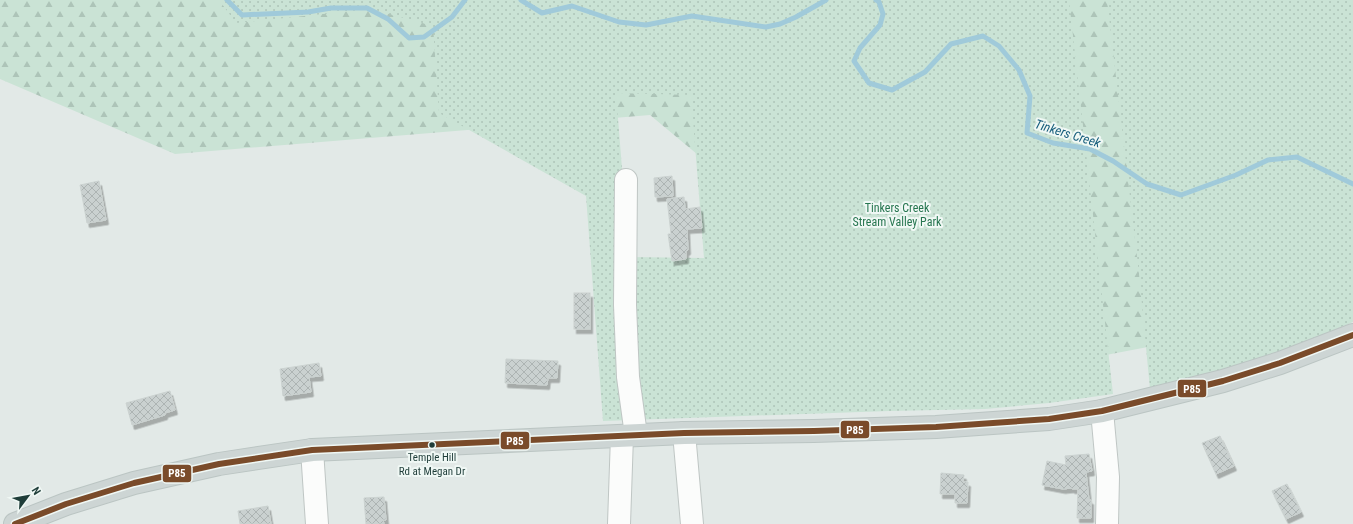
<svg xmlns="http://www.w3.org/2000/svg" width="1353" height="524" viewBox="0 0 1353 524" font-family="'Roboto Condensed',sans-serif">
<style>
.forest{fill:url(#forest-firs)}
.park{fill:url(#park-dots);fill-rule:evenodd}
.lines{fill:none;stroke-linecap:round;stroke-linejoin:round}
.stream{stroke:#a0cada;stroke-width:5}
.building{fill:url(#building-cross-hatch);stroke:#cbd2d0;filter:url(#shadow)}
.minor-casing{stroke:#bfc6c4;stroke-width:24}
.major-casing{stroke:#bbc5c3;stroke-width:24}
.minor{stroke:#fbfcfb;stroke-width:22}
.major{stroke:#cdd5d4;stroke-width:22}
.bus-1-casing{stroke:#f0f8f5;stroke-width:9}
.bus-1{stroke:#7a4b2a;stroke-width:6}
.bus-dot{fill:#1f3d39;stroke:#f0f8f5;stroke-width:1.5}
.labels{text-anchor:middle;stroke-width:4;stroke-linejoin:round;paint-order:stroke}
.bus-label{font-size:11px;fill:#1f3d39;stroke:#f0f8f5}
.park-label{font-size:12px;fill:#277650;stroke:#f0f8f5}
.water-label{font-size:13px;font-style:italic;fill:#165d7c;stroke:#f0f8f5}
.line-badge{stroke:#f0f8f5;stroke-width:1.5}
.badge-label{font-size:11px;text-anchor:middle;font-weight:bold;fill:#fff}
</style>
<defs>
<pattern id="forest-firs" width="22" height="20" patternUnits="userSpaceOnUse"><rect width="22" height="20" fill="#cae3d5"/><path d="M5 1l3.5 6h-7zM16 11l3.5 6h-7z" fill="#adc4b8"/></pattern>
<pattern id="park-dots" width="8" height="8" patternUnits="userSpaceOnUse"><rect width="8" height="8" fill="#cae3d5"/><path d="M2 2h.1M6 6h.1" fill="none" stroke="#adc4b8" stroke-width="1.8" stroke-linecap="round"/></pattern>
<pattern id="building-cross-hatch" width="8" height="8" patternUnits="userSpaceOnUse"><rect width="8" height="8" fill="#cad1d0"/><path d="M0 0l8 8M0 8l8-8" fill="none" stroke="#adb4b3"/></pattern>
<filter id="shadow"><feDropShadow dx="2.5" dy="4.5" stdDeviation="0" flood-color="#0004"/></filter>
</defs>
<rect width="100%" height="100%" fill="#e2e9e7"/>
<polygon class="forest" points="0,0 1353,0 1279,322 1085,359 751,199 650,115 175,154 0,79"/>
<g class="park">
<path d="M 219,0 L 1069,0 L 1113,394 L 1049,403 L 985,409 L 889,411 L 603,421 L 586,196 L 439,113 L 433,26 L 371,9 L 236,23 ZM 616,93 L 691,95 L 704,258 L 629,257 Z"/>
<path d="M 1107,0 L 1353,0 L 1353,322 C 1318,337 1284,351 1248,363 C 1216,373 1183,381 1150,389 L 1139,274 Z"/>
</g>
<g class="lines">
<g class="stream">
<polyline points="227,0 242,15 308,12 331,8 367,8 388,19 409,38 424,37 452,17 465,0"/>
<polyline points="521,0 542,13 572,6 619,22 646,25 692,16 766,27 780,24 796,17 826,0"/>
<polyline points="876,0 879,2 883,14 880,25 860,48 854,61 869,83 892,90 925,72 951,44 983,36 999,46 1019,70 1030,96 1027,133 1053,143 1090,149 1113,161 1147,184 1181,195 1236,175 1268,160 1297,157 1353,184"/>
</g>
</g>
<g class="building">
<polygon points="672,176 673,196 655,197 654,178"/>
<polygon points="99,181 106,220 87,223 80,185"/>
<polygon points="684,197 685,209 700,207 702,228 687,229 688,250 686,251 686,259 672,261 668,234 671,234 667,199"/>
<rect x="574" y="293" width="16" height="36"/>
<polygon points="506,359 558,361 557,378 548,378 547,385 505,383"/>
<polygon points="319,363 321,376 309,377 311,392 283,396 280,369"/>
<polygon points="170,391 175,410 165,413 165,415 132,425 126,403"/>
<polygon points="1220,436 1234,466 1216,474 1202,443"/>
<polygon points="1089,454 1092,471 1086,472 1089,500 1091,500 1091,518 1077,518 1078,489 1072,489 1072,488 1063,489 1042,485 1047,461 1066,465 1065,456"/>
<polygon points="941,473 964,475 963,482 968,482 967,503 955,503 955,494 940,494"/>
<polygon points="1287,484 1301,512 1286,519 1272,491"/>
<polygon points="384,497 386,520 383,520 384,524 366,524 364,498"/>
<polygon points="268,506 271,524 240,524 238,511"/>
</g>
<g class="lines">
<g class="minor-casing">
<g id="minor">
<polyline points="626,180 625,305 628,377 636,435"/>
<polyline points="1102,411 1108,477 1107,524"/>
<polyline points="684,433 692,524"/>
<polyline points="312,450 317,524"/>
<polyline points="619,524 622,436"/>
</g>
</g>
<g class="major-casing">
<polyline id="major" points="15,524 66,504 134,483 219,464 312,450 684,433 814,431 936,427 1049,419 1102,411 1223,381 1280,363 1353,335"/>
</g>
<use href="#minor" class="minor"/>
<use href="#major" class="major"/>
<g class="bus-1-casing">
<polyline id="bus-1" points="15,524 66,504 134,483 219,464 312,450 684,433 814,431 936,427 1049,419 1102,411 1223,381 1280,363 1353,335"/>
</g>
<use href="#bus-1" class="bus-1"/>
</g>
<circle class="bus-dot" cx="432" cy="445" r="3.5"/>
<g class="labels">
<g class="bus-label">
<text x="432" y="461">Temple Hill<tspan x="432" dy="14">Rd at Megan Dr</tspan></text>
</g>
<g class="park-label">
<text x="897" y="212">Tinkers Creek<tspan x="897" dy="14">Stream Valley Park</tspan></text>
</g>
<g class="water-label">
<text transform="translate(1068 133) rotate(17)" y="5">Tinkers Creek</text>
</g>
</g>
<g class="line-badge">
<rect x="1177" y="379" width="30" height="19" rx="4" fill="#7a4b2a"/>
<rect x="840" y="420" width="30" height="19" rx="4" fill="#7a4b2a"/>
<rect x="500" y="431" width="30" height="19" rx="4" fill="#7a4b2a"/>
<rect x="162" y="464" width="30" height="19" rx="4" fill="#7a4b2a"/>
</g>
<g class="badge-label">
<text x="1192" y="393">P85</text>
<text x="855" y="434">P85</text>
<text x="515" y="445">P85</text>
<text x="177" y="477">P85</text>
</g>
<g transform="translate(28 496) rotate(58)" stroke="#f0f8f5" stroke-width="3" paint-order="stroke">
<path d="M0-3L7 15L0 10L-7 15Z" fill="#1f3d39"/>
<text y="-6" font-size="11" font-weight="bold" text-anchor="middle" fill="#1f3d39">N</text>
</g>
</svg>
